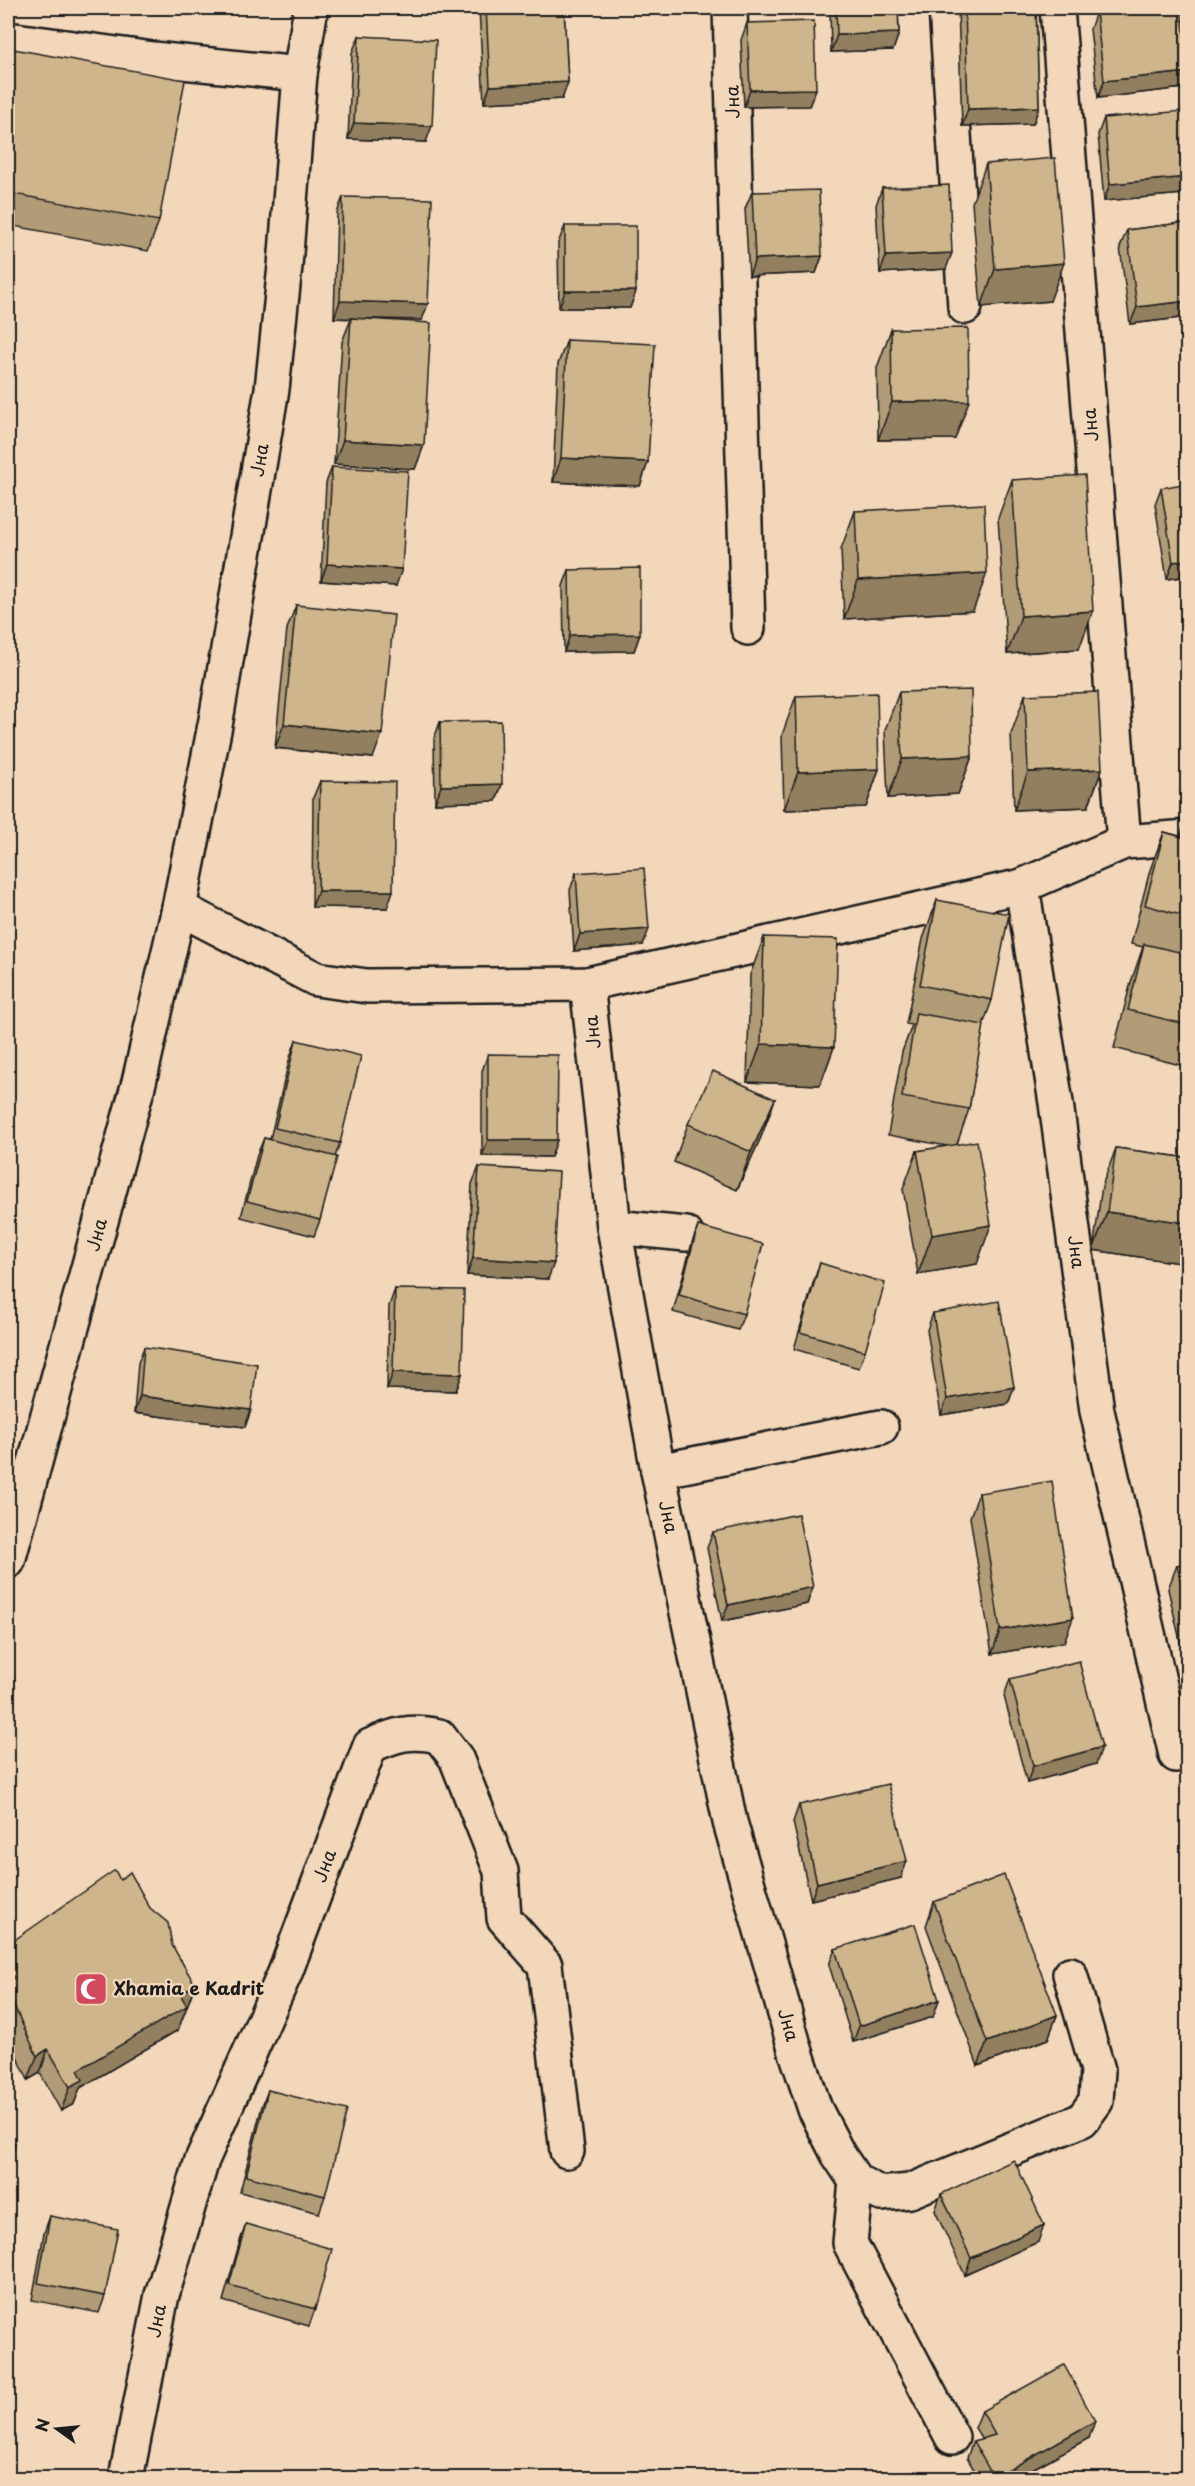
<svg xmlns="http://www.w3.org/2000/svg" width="1195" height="2486" viewBox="0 0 1195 2486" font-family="'Playpen Sans',sans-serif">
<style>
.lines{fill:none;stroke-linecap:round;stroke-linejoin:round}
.minor-casing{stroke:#1c1c1c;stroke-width:38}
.minor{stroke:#f3d7ba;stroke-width:33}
.wall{fill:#b29c78;stroke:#1c1c1c;stroke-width:1.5}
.shaded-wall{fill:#917f61;stroke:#1c1c1c;stroke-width:1.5}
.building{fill:#cfb58b;stroke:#1c1c1c;stroke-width:1.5}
.labels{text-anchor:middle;stroke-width:4.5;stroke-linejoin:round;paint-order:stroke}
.street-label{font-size:18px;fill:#1c1c1c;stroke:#f3d7ba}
.poi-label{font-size:18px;font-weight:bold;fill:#1c1c1c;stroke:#f3d7ba;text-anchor:start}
</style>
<rect width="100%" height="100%" fill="#f3d7ba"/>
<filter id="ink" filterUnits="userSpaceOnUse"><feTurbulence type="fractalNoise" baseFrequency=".0167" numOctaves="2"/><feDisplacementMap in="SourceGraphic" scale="12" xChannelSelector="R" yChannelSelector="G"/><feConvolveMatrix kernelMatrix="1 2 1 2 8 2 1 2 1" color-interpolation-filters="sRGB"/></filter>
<g filter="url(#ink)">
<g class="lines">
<g class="minor-casing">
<g id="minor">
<polyline points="730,8 748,628"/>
<polyline points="946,8 965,307"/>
<polyline points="1057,8 1124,842"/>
<polyline points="8,39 153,59 300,74"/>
<polyline points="1022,886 1056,1103 1097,1411 1176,1755"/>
<polyline points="179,908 316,979 367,986 587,984 1022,886 1124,842 1188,837"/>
<polyline points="587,984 614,1227 658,1471 730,1822 796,2052 815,2109 838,2154 856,2181 881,2194 910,2191 1082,2120 1096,2101 1098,2070 1070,1974"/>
<polyline points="614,1227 686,1234"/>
<polyline points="658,1471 881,1427"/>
<polyline points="8,1561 139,1082 179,908 216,720 272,389 285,266 300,74 311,8"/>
<polyline points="856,2181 850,2243 952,2437"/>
<path d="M 126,2478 L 162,2295 L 202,2160 L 285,1973 L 370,1746 C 396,1734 410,1730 439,1736 L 456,1758 L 501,1871 L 504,1918 L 545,1965 L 567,2151"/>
</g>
</g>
<use href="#minor" class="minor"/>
</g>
<g class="wall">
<polygon points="479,8 564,8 568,82 562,99 484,103"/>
<polygon points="830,8 898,8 899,33 893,50 831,52"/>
<polygon points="958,8 1036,8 1039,107 1033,124 962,126"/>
<polygon points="1096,12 1188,61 1188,75 1183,88 1098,98 1090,29"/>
<polygon points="747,23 816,89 809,106 744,107 741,40"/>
<polygon points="359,36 426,142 348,139 352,53"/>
<polygon points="8,48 159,221 148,251 8,225"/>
<polygon points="1104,118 1188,160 1188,180 1183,194 1104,201 1098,134"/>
<polygon points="986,164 1050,301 981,307 972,203"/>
<polygon points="882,188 946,269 880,273 876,205"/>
<polygon points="752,192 822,256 816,273 749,276 745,209"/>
<polygon points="343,197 422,320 364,319 424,445 415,469 334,464 342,342 351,319 334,318 337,213"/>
<polygon points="1188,222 1188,317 1130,324 1120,247 1127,230"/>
<polygon points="565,226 636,291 630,308 559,308 558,243"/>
<polygon points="891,329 955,439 878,440 877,368"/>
<polygon points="567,340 648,462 640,486 553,482 558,364"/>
<polygon points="332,467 396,586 321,581 326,483"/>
<polygon points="1012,480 1079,649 1007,654 998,518"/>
<polygon points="1161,488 1188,576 1167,579 1155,504"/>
<polygon points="855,511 973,611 844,619 841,549"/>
<polygon points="569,570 640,634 634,651 564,652 563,586"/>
<polygon points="1188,604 1188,661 1183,617"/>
<polygon points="296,605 373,758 275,748 287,629"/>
<polygon points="899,692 972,756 958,794 888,798 885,730"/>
<polygon points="1025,695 1102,769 1088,807 1014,810 1011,734"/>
<polygon points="796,696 879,769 866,807 784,810 782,735"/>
<polygon points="440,722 502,784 496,801 435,803 434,739"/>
<polygon points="1188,729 1188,763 1184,738"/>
<polygon points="320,781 387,908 312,907 313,798"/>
<polygon points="1188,816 1188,1067 1114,1048 1131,982 1143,947 1131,944 1150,870 1164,832 1180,836"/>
<polygon points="576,873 643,945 574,951 570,890"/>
<polygon points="937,900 992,1000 983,1025 969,1109 957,1144 977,1264 918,1274 903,1189 917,1151 947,1146 888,1135 902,1052 912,1025 906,1024 923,939"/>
<polygon points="764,937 834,1047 820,1085 747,1082 750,975"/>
<polygon points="296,1040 340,1143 335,1157 320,1220 314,1236 241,1217 257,1155 264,1138 270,1139 290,1057"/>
<polygon points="488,1054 557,1140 551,1157 482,1156 482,1071"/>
<polygon points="775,1099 761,1137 737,1190 674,1162 688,1124"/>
<polygon points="1116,1148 1188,1158 1188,1259 1186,1264 1093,1250 1102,1186"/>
<polygon points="479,1167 548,1279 467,1275 472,1184"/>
<polygon points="698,1226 744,1314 738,1330 673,1312 692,1243"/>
<polygon points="820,1263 865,1351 859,1368 794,1349 814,1280"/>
<polygon points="395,1289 462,1374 456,1391 387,1389 389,1306"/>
<polygon points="933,1313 1014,1387 1008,1404 941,1415 927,1330"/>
<polygon points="144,1347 251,1410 245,1427 134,1413 138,1363"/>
<polygon points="979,1493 1064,1642 992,1654 970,1517"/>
<polygon points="713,1532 813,1587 807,1604 722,1621 707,1548"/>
<polygon points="1188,1562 1188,1675 1168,1589 1177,1565"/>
<polygon points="1010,1679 1096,1764 1027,1783 1004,1696"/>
<polygon points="799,1805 901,1878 811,1900 793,1822"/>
<polygon points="120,1880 150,1908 195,1985 178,2030 80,2088 74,2104 61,2111 40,2073 28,2080 8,2036 8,1932 13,1941"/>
<polygon points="934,1902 1057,2015 1048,2039 978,2066 926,1926"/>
<polygon points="835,1949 933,2017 853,2042 829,1965"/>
<polygon points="268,2090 325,2196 319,2213 240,2192 262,2106"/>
<polygon points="941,2194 1038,2242 965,2275 935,2211"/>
<polygon points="50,2216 105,2296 99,2313 32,2300 44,2233"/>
<polygon points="246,2224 315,2309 309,2326 223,2301 240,2241"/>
<polygon points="982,2411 1089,2438 1016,2478 979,2478 967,2458 973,2441 982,2439 975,2428"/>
</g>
<g class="shaded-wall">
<polygon points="899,33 893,50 831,52 837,35"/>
<polygon points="1188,72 1188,75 1183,88 1098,98 1104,81"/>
<polygon points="568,82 562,99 484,103 490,86"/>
<polygon points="816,89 809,106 744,107 750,90"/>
<polygon points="1039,107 1033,124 962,126 968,109"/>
<polygon points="354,123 432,126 426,142 348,139"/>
<polygon points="1188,177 1188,180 1183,194 1104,201 1110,184"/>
<polygon points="952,253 946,269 880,273 886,256"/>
<polygon points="822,256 816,273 749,276 755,259"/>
<polygon points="1064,263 1050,301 981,307 995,269"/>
<polygon points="565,291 636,291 630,308 559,308"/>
<polygon points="340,301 428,304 422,320 334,318"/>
<polygon points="1188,301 1188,317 1130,324 1137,307"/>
<polygon points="969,401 955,439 878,440 892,402"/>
<polygon points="343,440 424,445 415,469 334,464"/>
<polygon points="561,458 648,462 640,486 553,482"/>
<polygon points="1188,560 1188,576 1167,579 1173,562"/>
<polygon points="327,564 402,569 396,586 321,581"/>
<polygon points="987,573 973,611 844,619 858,580"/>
<polygon points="1093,611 1079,649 1007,654 1021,616"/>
<polygon points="640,634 634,651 564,652 570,635"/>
<polygon points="284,724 382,734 373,758 275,748"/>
<polygon points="972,756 958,794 888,798 902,759"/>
<polygon points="879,769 866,807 784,810 798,772"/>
<polygon points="1102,769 1088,807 1014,810 1028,772"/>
<polygon points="502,784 496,801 435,803 441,786"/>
<polygon points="318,891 393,891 387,908 312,907"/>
<polygon points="649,929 643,945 574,951 580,934"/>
<polygon points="761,1044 834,1047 820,1085 747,1082"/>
<polygon points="775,1099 761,1137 737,1190 751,1152"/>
<polygon points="488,1140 557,1140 551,1157 482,1156"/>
<polygon points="1107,1212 1188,1223 1188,1259 1186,1264 1093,1250"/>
<polygon points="991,1225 977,1264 918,1274 932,1235"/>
<polygon points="473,1258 554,1263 548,1279 467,1275"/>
<polygon points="393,1372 462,1374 456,1391 387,1389"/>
<polygon points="1014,1387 1008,1404 941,1415 947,1399"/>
<polygon points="140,1396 251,1410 245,1427 134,1413"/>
<polygon points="813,1587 807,1604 722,1621 728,1605"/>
<polygon points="1073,1618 1064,1642 992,1654 1000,1630"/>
<polygon points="1102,1747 1096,1764 1027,1783 1033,1766"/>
<polygon points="907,1861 901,1878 811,1900 817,1883"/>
<polygon points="195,1985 178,2030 80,2088 74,2104 61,2111 70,2087 78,2070 180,1994"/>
<polygon points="939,2000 933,2017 853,2042 859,2026"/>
<polygon points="1057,2015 1048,2039 978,2066 987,2042"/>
<polygon points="48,2049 40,2073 28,2080 37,2056"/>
<polygon points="1044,2225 1038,2242 965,2275 971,2258"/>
<polygon points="1095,2421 1089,2438 1016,2478 993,2478"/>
</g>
<g class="building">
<polygon points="486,8 564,8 568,82 490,86"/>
<polygon points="836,8 898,8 899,33 837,35"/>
<polygon points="965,8 1036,8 1039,107 968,109"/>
<polygon points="1131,8 1181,8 1188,61 1188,72 1104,81 1096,12"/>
<polygon points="814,21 816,89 750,90 747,23"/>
<polygon points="359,36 436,40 432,126 354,123"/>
<polygon points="8,48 185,80 159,221 8,193"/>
<polygon points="1184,111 1188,160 1188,177 1110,184 1104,118"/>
<polygon points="1055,158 1064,263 995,269 986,164"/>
<polygon points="949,185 952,253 886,256 882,188"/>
<polygon points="819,190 822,256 755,259 752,192"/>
<polygon points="343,197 432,199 428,304 340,301"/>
<polygon points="1188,222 1188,301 1137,307 1127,230"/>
<rect x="565" y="226" width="71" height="65"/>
<polygon points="351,318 431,323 424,445 343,440"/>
<polygon points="968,328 969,401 892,402 891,329"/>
<polygon points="567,340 655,344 648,462 561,458"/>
<polygon points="332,467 408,471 402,569 327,564"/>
<polygon points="1085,475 1093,611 1021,616 1012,480"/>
<polygon points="1188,483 1188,560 1173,562 1161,488"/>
<polygon points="984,504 987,573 858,580 855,511"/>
<polygon points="640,568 640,634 570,635 569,570"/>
<polygon points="296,605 394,615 382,734 284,724"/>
<polygon points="971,690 972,756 902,759 899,692"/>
<polygon points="1098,692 1102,769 1028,772 1025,695"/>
<polygon points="877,693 879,769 798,772 796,696"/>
<polygon points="501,721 502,784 441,786 440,722"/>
<polygon points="320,781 395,782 393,891 318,891"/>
<polygon points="1188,818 1188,917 1145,905 1164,832 1182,837"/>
<polygon points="644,868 649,929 580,934 576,873"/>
<polygon points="937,900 1009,914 992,1000 920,985"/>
<polygon points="764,937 838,939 834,1047 761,1044"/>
<polygon points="1144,944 1188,954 1188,1025 1128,1010"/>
<polygon points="916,1013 984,1025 969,1109 902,1097"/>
<polygon points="296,1040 361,1056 340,1143 275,1128"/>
<polygon points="488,1054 558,1055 557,1140 488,1140"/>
<polygon points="713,1071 775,1099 751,1152 688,1124"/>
<polygon points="264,1138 337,1157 320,1220 247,1201"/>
<polygon points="977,1141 991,1225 932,1235 917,1151"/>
<polygon points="1116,1148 1188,1158 1188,1223 1107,1212"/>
<polygon points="479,1167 559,1172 554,1263 473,1258"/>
<polygon points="698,1226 763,1244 744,1314 679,1295"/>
<polygon points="820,1263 885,1283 865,1351 800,1332"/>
<polygon points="395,1289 464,1290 462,1374 393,1372"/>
<polygon points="999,1301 1014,1387 947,1399 933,1313"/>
<polygon points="144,1347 257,1364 251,1410 140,1396"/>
<polygon points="1052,1481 1073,1618 1000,1630 979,1493"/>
<polygon points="798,1514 813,1587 728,1605 713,1532"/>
<polygon points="1188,1562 1188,1613 1177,1565"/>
<polygon points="1079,1661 1102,1747 1033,1766 1010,1679"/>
<polygon points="888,1784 907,1861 817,1883 799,1805"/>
<polygon points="115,1870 120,1880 130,1872 150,1908 168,1923 172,1945 195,1985 180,1994 187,2006 78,2070 83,2080 70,2087 48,2049 37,2056 8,1993 8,1982 14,1978 8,1966 8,1932 13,1941"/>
<polygon points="1004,1875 1057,2015 987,2042 934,1902"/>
<polygon points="915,1924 939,2000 859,2026 835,1949"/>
<polygon points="268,2090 347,2110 325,2196 246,2176"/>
<polygon points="8,2141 15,2143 8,2178"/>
<polygon points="1014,2160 1044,2225 971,2258 941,2194"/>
<polygon points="50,2216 118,2229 105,2296 38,2283"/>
<polygon points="246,2224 332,2249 315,2309 229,2285"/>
<polygon points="1064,2365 1095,2421 994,2478 973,2441 995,2435 982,2411"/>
</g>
</g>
<defs>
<g id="mosque-square" transform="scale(1.725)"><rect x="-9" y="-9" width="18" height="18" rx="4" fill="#d1495b" stroke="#f3d7ba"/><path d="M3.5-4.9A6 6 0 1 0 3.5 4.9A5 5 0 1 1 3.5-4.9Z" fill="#fff"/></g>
</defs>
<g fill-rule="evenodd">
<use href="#mosque-square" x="91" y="1989"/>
</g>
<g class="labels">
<g class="street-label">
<text transform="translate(733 102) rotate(-92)" y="6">Јна</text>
<text transform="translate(1091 425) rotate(-95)" y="6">Јна</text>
<text transform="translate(260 460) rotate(-80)" y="6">Јна</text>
<text transform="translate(593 1032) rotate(-96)" y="6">Јна</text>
<text transform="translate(97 1235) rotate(-75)" y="6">Јна</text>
<text transform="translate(1076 1252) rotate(83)" y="6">Јна</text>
<text transform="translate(668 1517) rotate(78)" y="6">Јна</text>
<text transform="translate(325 1866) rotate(-69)" y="6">Јна</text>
<text transform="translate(788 2025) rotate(74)" y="6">Јна</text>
<text transform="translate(157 2321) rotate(-79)" y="6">Јна</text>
</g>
<g class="poi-label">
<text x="114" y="1995">Xhamia e Kadrit</text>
</g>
</g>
<rect width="1195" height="2486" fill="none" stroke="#f3d7ba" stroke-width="30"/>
<rect x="15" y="15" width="1165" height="2456" fill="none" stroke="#1c1c1c" stroke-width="2" filter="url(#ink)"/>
<g transform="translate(57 2429) rotate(285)" stroke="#f3d7ba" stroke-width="4.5" paint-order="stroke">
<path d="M0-4.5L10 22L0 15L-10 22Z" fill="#1c1c1c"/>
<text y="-9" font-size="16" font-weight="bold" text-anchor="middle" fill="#1c1c1c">N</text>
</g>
</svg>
